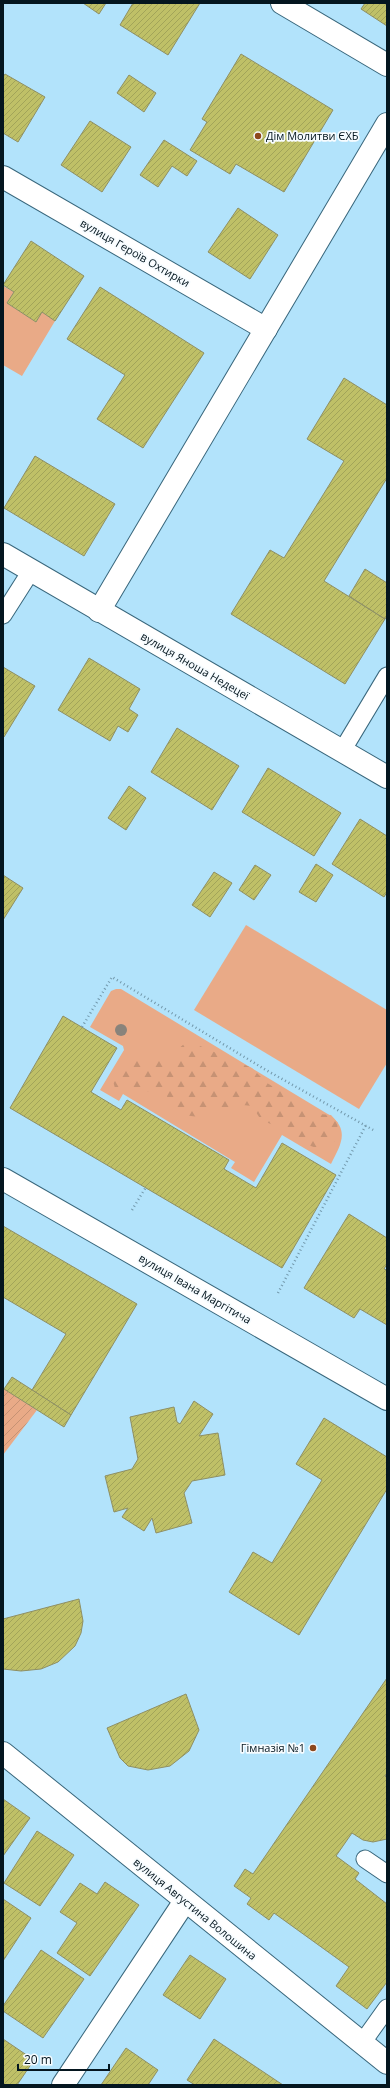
<svg xmlns="http://www.w3.org/2000/svg" width="390" height="2088" viewBox="0 0 390 2088" font-family="'Open Sans',sans-serif">
<style>
.grass{fill:#e9aa87}
.forest{fill:url(#forest-firs)}
.garden{fill:url(#garden-furrows)}
.building{fill:url(#building-hatch);stroke:#8e8f64}
.lines{fill:none;stroke-linecap:round;stroke-linejoin:round}
.lane-casing{stroke:#39677c;stroke-width:19}
.street-casing{stroke:#39677c;stroke-width:24}
.path{stroke:#7298ab;stroke-width:2.5;stroke-dasharray:1 3;stroke-linecap:butt}
.lane{stroke:#fff;stroke-width:17}
.street{stroke:#fff;stroke-width:22}
.tree{fill:#89837b}
.poi-dot{fill:#8d481d;stroke:#f7fcff;stroke-width:1.5}
.labels{text-anchor:middle;stroke-width:3.5;stroke-linejoin:round;paint-order:stroke}
.poi-label{font-size:11px;fill:#04161f;stroke:#f7fcff;text-anchor:start}
.street-label{font-size:11px;fill:#04161f;stroke:#f7fcff}
</style>
<defs>
<pattern id="forest-firs" width="22" height="20" patternUnits="userSpaceOnUse"><rect width="22" height="20" fill="#e9aa87"/><path d="M5 1l3.5 6h-7zM16 11l3.5 6h-7z" fill="#c69274"/></pattern>
<pattern id="garden-furrows" width="10" height="10" patternUnits="userSpaceOnUse"><rect width="10" height="10" fill="#e9aa87"/><path d="M-1 1l2-2M0 10L10 0M9 11l2-2" fill="none" stroke="#c69274"/></pattern>
<pattern id="building-hatch" width="6" height="6" patternUnits="userSpaceOnUse"><rect width="6" height="6" fill="#bfc067"/><path d="M-1 1l2-2M0 6l6-6M5 7l2-2" fill="none" stroke="#a2a459"/></pattern>
</defs>
<rect width="100%" height="100%" fill="#b2e3fb"/>
<g class="grass">
<polygon points="3,286 14,292 7,303 36,322 42,312 55,321 22,376 3,365"/>
<polygon points="246,925 387,1010 387,1063 359,1109 194,1010"/>
<path d="M 116,989 L 121,989 L 331,1116 C 350,1131 340,1146 331,1164 L 282,1135 L 254,1182 L 231,1168 L 235,1162 L 123,1094 L 119,1101 L 100,1090 L 124,1050 L 123,1046 L 90,1027 L 111,991 Z"/>
</g>
<path class="forest" d="M 184,1044 L 200,1046 L 252,1068 L 267,1083 L 319,1114 L 331,1115 L 338,1123 L 335,1141 L 319,1149 L 303,1143 L 290,1132 L 261,1120 L 252,1106 L 243,1105 C 234,1112 227,1114 217,1109 L 199,1117 L 183,1115 L 172,1108 L 166,1094 L 158,1090 L 143,1092 L 128,1088 L 123,1093 L 115,1088 L 112,1078 C 127,1055 142,1055 167,1063 L 175,1058 L 177,1050 Z"/>
<polygon class="garden" points="3,1388 37,1410 3,1455"/>
<g class="building">
<polygon points="83,3 106,3 99,14"/>
<polygon points="133,3 200,3 168,55 120,25"/>
<polygon points="365,3 387,3 387,26 361,9"/>
<polygon points="241,54 333,110 284,192 236,164 230,174 190,150 207,122 202,119"/>
<polygon points="5,74 45,97 18,142 3,133 3,77"/>
<polygon points="129,75 156,93 144,112 117,93"/>
<polygon points="90,121 131,147 102,192 61,165"/>
<polygon points="164,140 197,161 187,176 172,166 158,187 140,175"/>
<polygon points="238,208 278,235 250,279 208,252"/>
<polygon points="31,241 84,276 55,321 42,312 36,322 7,303 14,292 3,285"/>
<polygon points="100,287 204,353 143,448 97,419 125,375 67,339"/>
<polygon points="344,378 387,405 387,478 324,581 385,619 345,684 231,614 270,550 284,558 344,461 307,439"/>
<polygon points="35,456 115,504 84,556 4,508"/>
<polygon points="365,569 387,583 387,616 385,619 349,596"/>
<polygon points="89,658 140,689 129,709 138,715 128,732 118,726 110,741 58,710"/>
<polygon points="3,667 35,686 4,737 3,736"/>
<polygon points="177,728 239,766 212,810 151,772"/>
<polygon points="268,768 341,813 314,856 242,812"/>
<polygon points="129,786 146,798 126,830 108,818"/>
<polygon points="360,819 387,836 387,892 384,897 332,864"/>
<polygon points="316,864 333,875 316,902 299,892"/>
<polygon points="255,865 271,875 254,900 239,890"/>
<polygon points="214,872 232,883 210,917 192,905"/>
<polygon points="3,875 23,888 3,920"/>
<polygon points="63,1016 117,1048 91,1092 121,1110 127,1100 229,1160 224,1169 256,1188 282,1143 336,1175 282,1268 10,1108"/>
<polygon points="349,1214 387,1238 387,1264 384,1269 387,1270 387,1325 360,1309 354,1318 304,1288"/>
<polygon points="3,1226 137,1304 71,1415 32,1390 66,1334 3,1297"/>
<polygon points="12,1377 71,1415 64,1427 4,1389"/>
<polygon points="194,1401 213,1414 199,1436 218,1433 225,1475 192,1481 184,1493 192,1523 156,1533 152,1518 144,1531 122,1517 128,1508 114,1512 105,1476 132,1469 138,1459 130,1417 174,1407 177,1422 180,1424"/>
<polygon points="324,1418 387,1457 387,1489 299,1635 229,1592 253,1552 272,1563 322,1480 296,1464"/>
<polygon points="79,1599 83,1621 81,1633 75,1646 58,1662 41,1669 21,1671 3,1669 3,1619"/>
<polygon points="387,1678 387,1773 385,1776 387,1778 387,1839 373,1842 363,1840 352,1833 336,1856 359,1873 355,1879 387,1904 387,1982 367,2009 336,1986 349,1967 274,1913 269,1920 247,1904 251,1898 234,1886 245,1869 253,1874"/>
<polygon points="186,1694 199,1730 189,1751 170,1766 148,1770 128,1766 120,1758 107,1728"/>
<polygon points="3,1799 30,1818 3,1856"/>
<polygon points="37,1831 74,1855 40,1906 4,1883"/>
<polygon points="105,1882 139,1905 90,1976 57,1953 77,1923 60,1912 80,1883 97,1894"/>
<polygon points="3,1899 31,1918 3,1961"/>
<polygon points="41,1950 84,1979 43,2038 3,2011 3,2006"/>
<polygon points="190,1955 226,1979 200,2019 163,1995"/>
<polygon points="3,2039 34,2060 17,2085 3,2085"/>
<polygon points="214,2039 283,2085 195,2085 187,2080"/>
<polygon points="126,2048 158,2070 148,2085 101,2085"/>
</g>
<g class="lines">
<g class="lane-casing">
<g id="lane">
<polyline points="3,615 31,571"/>
<polyline points="342,751 387,676"/>
<polyline points="365,1859 387,1874"/>
<polyline points="362,2043 387,2008"/>
</g>
</g>
<g class="street-casing">
<g id="street">
<polyline points="282,3 387,65"/>
<polyline points="3,177 266,329"/>
<polyline points="3,554 387,777"/>
<polyline points="99,611 387,124"/>
<polyline points="3,1179 387,1399"/>
<polyline points="3,1753 387,2063"/>
<polyline points="63,2085 185,1901"/>
</g>
</g>
<g class="path">
<polyline points="82,1027 112,977 266,1070 375,1131"/>
<polyline points="132,1210 146,1187"/>
<polyline points="278,1293 366,1125"/>
<polyline points="386,1630 387,1630"/>
</g>
<use href="#lane" class="lane"/>
<use href="#street" class="street"/>
</g>
<circle class="tree" cx="121" cy="1030" r="6"/>
<g class="poi-dot">
<circle cx="258" cy="136" r="4"/>
<circle cx="313" cy="1748" r="4"/>
</g>
<g class="labels">
<g class="poi-label">
<text x="266" y="140">Дім Молитви ЄХБ</text>
<text x="305" y="1752" text-anchor="end">Гімназія №1</text>
</g>
<g class="street-label">
<text transform="translate(135 253) rotate(30)" y="4">вулиця Героїв Охтирки</text>
<text transform="translate(195 666) rotate(30)" y="4">вулиця Яноша Недецеї</text>
<text transform="translate(195 1289) rotate(30)" y="4">вулиця Івана Маргітича</text>
<text transform="translate(195 1909) rotate(39)" y="4">вулиця Августина Волошина</text>
</g>
</g>
<rect width="390" height="2088" fill="none" stroke="#04161f" stroke-width="8"/>
<path d="M18 2064v6h91v-6" fill="none" stroke="#04161f" stroke-width="2"/>
<text x="24" y="2064" font-size="12" fill="#04161f" stroke="#f7fcff" stroke-width="3" paint-order="stroke">20 m</text>
</svg>
